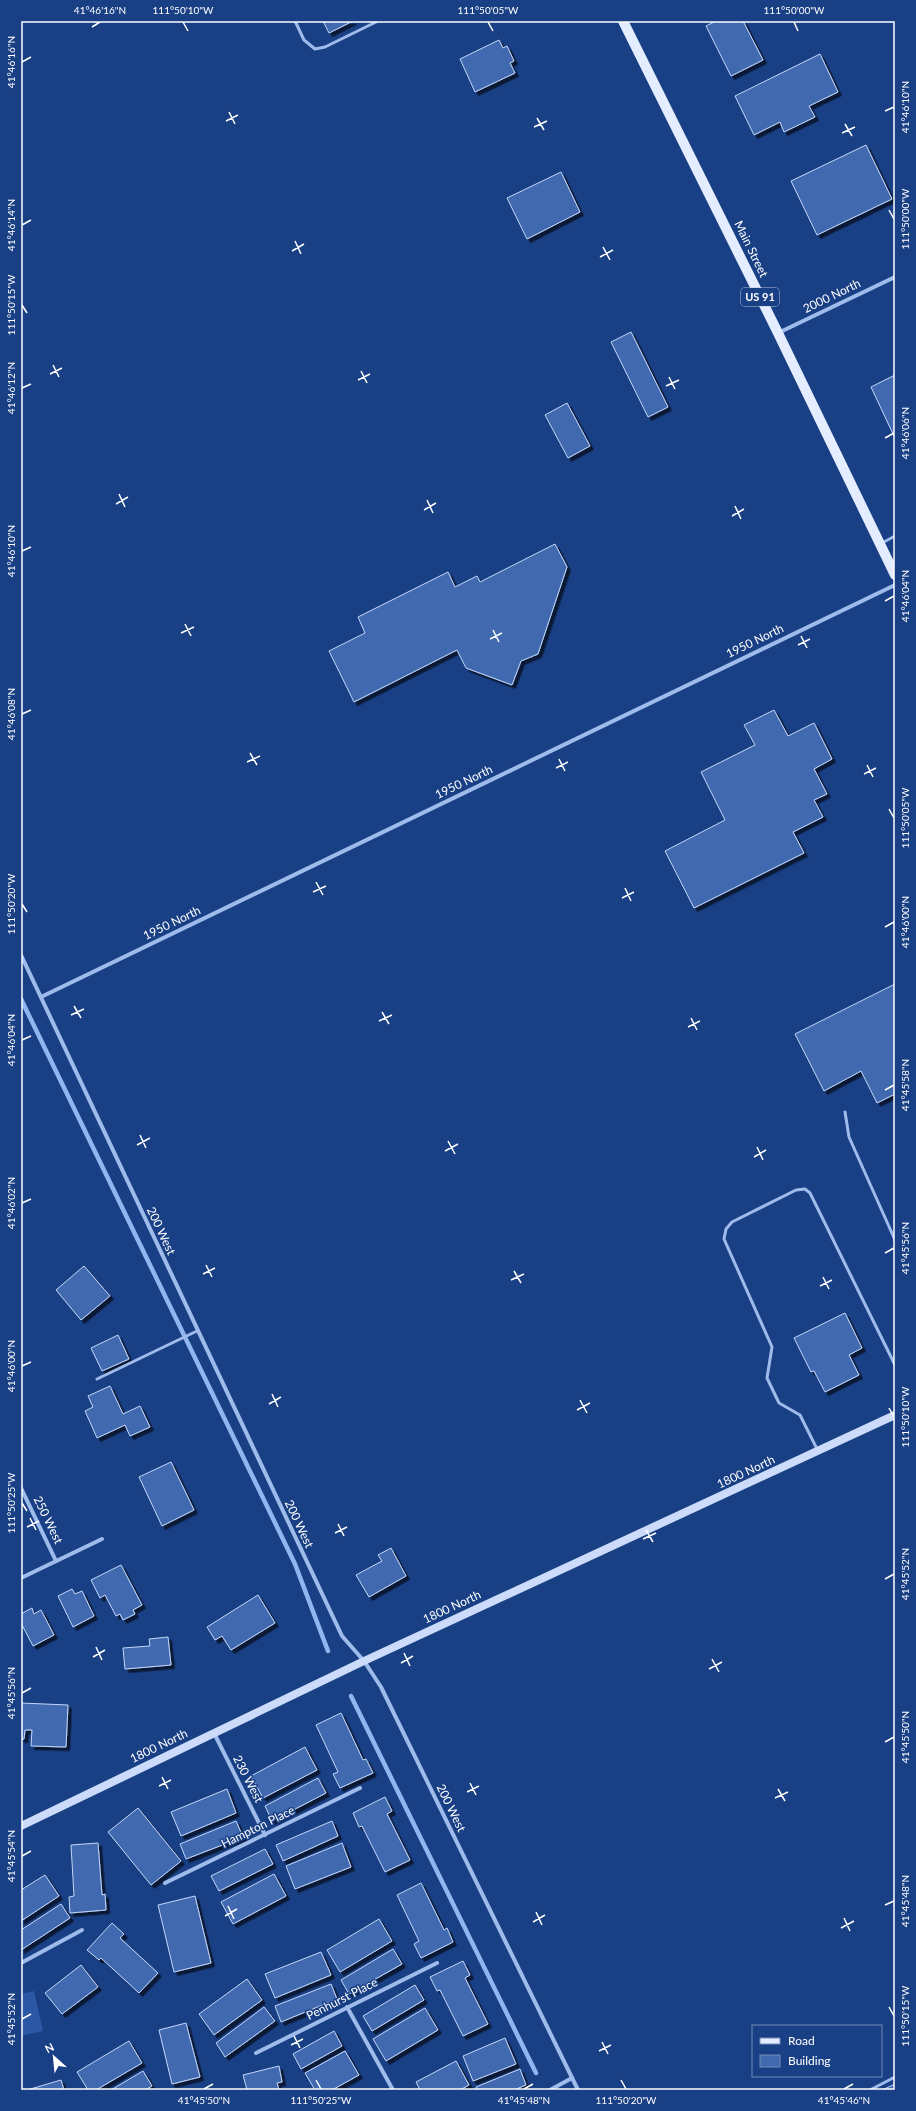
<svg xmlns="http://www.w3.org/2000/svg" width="916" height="2111" viewBox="0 0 916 2111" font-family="Lato,sans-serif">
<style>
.green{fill:#2b57a4}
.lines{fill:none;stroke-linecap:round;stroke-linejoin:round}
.stream{stroke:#91b5ef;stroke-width:4.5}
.building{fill:#4169af;stroke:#c4d7f9;filter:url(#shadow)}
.lane{stroke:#9fbbec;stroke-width:3}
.street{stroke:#9fbbec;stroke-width:4}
.secondary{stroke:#cbdbf9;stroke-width:8}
.primary{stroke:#e4ecff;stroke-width:10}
.ticks{fill:none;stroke:#fff;stroke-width:1.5}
.labels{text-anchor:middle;stroke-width:3;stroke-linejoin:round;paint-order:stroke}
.shield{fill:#193f85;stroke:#bac5da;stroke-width:1}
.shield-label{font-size:11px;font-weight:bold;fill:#fff}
.street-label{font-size:12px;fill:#fff;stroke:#193f85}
.neatline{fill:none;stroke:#fff;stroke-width:1.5}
.ticks-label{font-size:10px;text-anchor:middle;fill:#fff}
</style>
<defs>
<filter id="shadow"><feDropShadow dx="3.5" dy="3.5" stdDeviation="0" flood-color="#0009"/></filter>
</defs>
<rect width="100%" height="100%" fill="#193f85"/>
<polygon class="green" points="34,1991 43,2031 21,2036 21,1994"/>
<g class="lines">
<g class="stream">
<polyline points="21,999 295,1564 328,1651"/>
<polyline points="351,1696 536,2073"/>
</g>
</g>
<g class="building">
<polygon points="323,21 353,21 329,33"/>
<polygon points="716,21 743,21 763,60 731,76 706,26"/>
<polygon points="499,40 503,48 507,46 514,61 510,63 515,73 475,92 460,59"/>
<polygon points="820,54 838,92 809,106 815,117 784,132 780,122 754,135 735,96"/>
<polygon points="866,145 892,199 817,235 791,181"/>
<polygon points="561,172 580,212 527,239 507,198"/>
<polygon points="631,332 668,407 648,417 611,342"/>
<polygon points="895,375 895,436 894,436 871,387"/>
<polygon points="567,403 590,446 568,458 545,415"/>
<polygon points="555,544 567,567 538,654 521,661 512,685 466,668 457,650 354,702 329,651 365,633 358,617 448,572 455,587 477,576 480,582"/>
<polygon points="774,710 788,736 814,723 832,759 814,769 827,794 814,800 823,817 793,832 804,853 694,908 665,851 725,820 701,772 755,745 744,725"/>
<polygon points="895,984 895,1094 877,1103 861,1071 824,1091 795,1034"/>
<polygon points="84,1266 110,1296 81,1320 56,1290"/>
<polygon points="845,1313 862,1348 849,1355 859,1375 825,1392 814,1371 811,1372 794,1338"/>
<polygon points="118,1335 129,1359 102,1371 91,1348"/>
<polygon points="110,1386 123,1414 140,1406 150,1427 130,1436 125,1425 97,1438 85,1411 93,1407 88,1396"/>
<polygon points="171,1462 194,1510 162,1526 139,1477"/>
<polygon points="391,1548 406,1576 369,1597 356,1575 382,1561 378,1555"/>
<polygon points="121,1565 142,1605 133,1610 135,1614 123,1620 120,1614 116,1616 105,1595 100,1598 91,1580"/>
<polygon points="72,1589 75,1594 82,1591 94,1616 73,1627 58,1596"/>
<polygon points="258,1595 275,1623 231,1650 222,1636 215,1640 207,1627"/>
<polygon points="32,1608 34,1614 41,1610 54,1635 33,1646 21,1623 21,1614"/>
<polygon points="168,1637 171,1665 125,1669 123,1648 150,1646 149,1639"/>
<polygon points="21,1703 68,1705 66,1747 31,1746 32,1730 25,1730 24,1739 21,1739"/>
<polygon points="341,1713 363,1760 366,1759 373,1773 340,1788 333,1774 338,1772 316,1725"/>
<polygon points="305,1747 317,1770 263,1798 251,1776"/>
<polygon points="318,1778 326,1793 272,1821 265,1806"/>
<polygon points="227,1789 236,1813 181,1836 171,1812"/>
<polygon points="385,1797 392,1811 387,1814 410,1860 385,1872 362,1826 359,1827 353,1813"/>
<polygon points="138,1808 181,1861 151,1885 108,1832"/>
<polygon points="236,1821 243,1837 186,1859 180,1844"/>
<polygon points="332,1821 338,1836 283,1861 276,1845"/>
<polygon points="98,1843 102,1895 105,1894 106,1910 70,1913 69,1897 74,1896 71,1845"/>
<polygon points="342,1843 351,1867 295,1889 286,1866"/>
<polygon points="265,1849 273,1864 219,1891 211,1876"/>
<polygon points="274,1874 286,1896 233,1924 221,1902"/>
<polygon points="45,1875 59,1896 21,1921 21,1890"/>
<polygon points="421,1883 444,1930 447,1928 453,1942 421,1958 414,1944 419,1941 397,1895"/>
<polygon points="195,1896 211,1963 174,1972 158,1905"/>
<polygon points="61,1904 70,1918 21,1950 21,1930"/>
<polygon points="379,1919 392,1941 340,1972 327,1950"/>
<polygon points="112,1923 124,1934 120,1938 158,1973 139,1993 101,1958 99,1960 87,1950"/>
<polygon points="393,1949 402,1964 349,1994 341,1980"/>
<polygon points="321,1952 331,1975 275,1998 265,1974"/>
<polygon points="463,1961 470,1975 465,1978 488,2024 463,2036 440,1990 437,1991 430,1977"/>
<polygon points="81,1965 98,1987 62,2014 45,1993"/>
<polygon points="247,1979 262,2000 214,2035 199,2014"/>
<polygon points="331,1984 337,1999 281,2022 275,2006"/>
<polygon points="415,1985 424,2000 372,2031 363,2016"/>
<polygon points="264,2007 275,2021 225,2057 216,2043"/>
<polygon points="425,2008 438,2030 386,2061 373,2039"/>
<polygon points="186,2023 200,2077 172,2084 159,2030"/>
<polygon points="334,2031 342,2046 301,2069 293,2054"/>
<polygon points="505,2038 516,2064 473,2081 463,2056"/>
<polygon points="129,2041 142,2063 96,2090 88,2090 77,2072"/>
<polygon points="345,2051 359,2075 332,2090 315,2090 305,2073"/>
<polygon points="456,2061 469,2085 460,2090 420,2090 416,2082"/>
<polygon points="279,2066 282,2082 277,2083 279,2090 247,2090 243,2075"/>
<polygon points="520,2069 526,2085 514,2090 477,2090 476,2087"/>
<polygon points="143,2071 152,2086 145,2090 111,2090"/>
<polygon points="61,2080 64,2090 27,2090"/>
<polygon points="895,2084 895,2090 882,2090"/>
</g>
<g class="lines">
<g class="lane">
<polyline points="295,21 304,40 315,49 325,47 378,21"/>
<polyline points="882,543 895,536"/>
<polyline points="845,1112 849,1137 895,1240"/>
<polyline points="97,1379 197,1331"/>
<polyline points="818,1451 800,1415 779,1403 767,1378 772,1347 724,1239 726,1229 732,1222 796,1190 805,1189 810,1193 895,1365"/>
<polyline points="870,2090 895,2077"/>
</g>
<g class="street">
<polyline points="778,333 895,277"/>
<polyline points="21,955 342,1636 364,1661 381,1687 578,2090"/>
<polyline points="41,997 895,585"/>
<polyline points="21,1488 56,1561"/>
<polyline points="21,1578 102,1539"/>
<polyline points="214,1733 265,1835"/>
<polyline points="165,1883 360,1788"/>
<polyline points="21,1963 82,1930"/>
<polyline points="347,2007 393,2090"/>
<polyline points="256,2053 437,1963"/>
<polyline points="550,2090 572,2078"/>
</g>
<polyline class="secondary" points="21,1826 364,1661 895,1415"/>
<polyline class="primary" points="623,21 778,333 895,575"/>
</g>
<path class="ticks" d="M 183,22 L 188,31M 488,22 L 493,31M 794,22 L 798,31M 92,27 L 100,22M 22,62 L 31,57M 885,111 L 894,107M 229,112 L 235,124M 537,118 L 544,130M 226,121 L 238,115M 845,124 L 852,136M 534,127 L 547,121M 842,133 L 855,127M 889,210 L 894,219M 22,225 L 31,220M 295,241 L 301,254M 603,247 L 610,260M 292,251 L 304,244M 600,257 L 613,250M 22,305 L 27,313M 53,365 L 59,377M 361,371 L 367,383M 50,374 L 62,368M 669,377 L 675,389M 358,380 L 370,374M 666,386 L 679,380M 22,388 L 31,384M 885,438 L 894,433M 119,494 L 125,507M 427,500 L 433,513M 116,504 L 128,497M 735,506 L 741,519M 424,510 L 436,503M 732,516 L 744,509M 22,551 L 31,547M 885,601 L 894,596M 185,624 L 191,636M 493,630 L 499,642M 181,633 L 194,627M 801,636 L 807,648M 490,639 L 502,633M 798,645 L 810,639M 22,714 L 31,710M 250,753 L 257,765M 559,759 L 565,771M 247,762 L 260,756M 867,765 L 873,777M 556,768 L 568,762M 864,774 L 876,768M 889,809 L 894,818M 316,882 L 323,895M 625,888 L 631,901M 313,892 L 326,886M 622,898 L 634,892M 22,904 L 27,912M 885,927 L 894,922M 74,1006 L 81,1018M 382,1012 L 389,1024M 71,1015 L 84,1009M 691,1018 L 697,1030M 379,1021 L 392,1015M 688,1027 L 700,1021M 22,1040 L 31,1036M 885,1090 L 894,1085M 140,1135 L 146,1148M 448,1141 L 455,1154M 137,1145 L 150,1138M 757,1147 L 763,1160M 445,1151 L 458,1144M 754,1157 L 766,1150M 22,1203 L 31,1199M 885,1253 L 894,1248M 206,1265 L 212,1277M 514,1271 L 521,1283M 203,1274 L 215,1268M 823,1277 L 829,1289M 511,1280 L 524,1274M 820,1286 L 832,1280M 22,1366 L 31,1362M 272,1394 L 278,1407M 580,1400 L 587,1413M 269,1404 L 281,1397M 889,1408 L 894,1417M 577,1410 L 590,1403M 22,1503 L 27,1511M 30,1518 L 36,1530M 338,1524 L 344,1536M 27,1527 L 39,1521M 646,1530 L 653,1542M 335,1533 L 347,1527M 643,1539 L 656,1533M 885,1579 L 894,1574M 96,1647 L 102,1660M 404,1653 L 410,1666M 93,1657 L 105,1650M 712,1659 L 719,1672M 401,1663 L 413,1656M 709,1669 L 722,1662M 22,1693 L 31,1688M 885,1742 L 894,1737M 162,1777 L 168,1789M 470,1783 L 476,1795M 159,1786 L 171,1780M 778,1789 L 785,1801M 467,1792 L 479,1786M 775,1798 L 788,1792M 22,1856 L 31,1851M 885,1905 L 894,1901M 228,1906 L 234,1919M 536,1912 L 542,1925M 225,1916 L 237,1909M 844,1918 L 850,1931M 533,1922 L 545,1915M 841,1928 L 854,1921M 889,2007 L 894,2016M 22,2019 L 31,2014M 294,2036 L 300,2048M 602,2042 L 608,2054M 291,2045 L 303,2039M 599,2051 L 611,2045M 316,2080 L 321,2089M 621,2080 L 626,2089M 204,2089 L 213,2084M 524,2089 L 533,2084M 844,2089 L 853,2084"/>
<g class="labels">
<rect class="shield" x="741" y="288" width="38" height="18" rx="3"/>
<g class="shield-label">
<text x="760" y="301">US 91</text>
</g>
<g class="street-label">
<text transform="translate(751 249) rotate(64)" y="4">Main Street</text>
<text transform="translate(832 296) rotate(-26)" y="4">2000 North</text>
<text transform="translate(755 641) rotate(-26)" y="4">1950 North</text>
<text transform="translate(464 782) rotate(-26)" y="4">1950 North</text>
<text transform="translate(172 923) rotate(-26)" y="4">1950 North</text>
<text transform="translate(161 1231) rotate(65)" y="4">200 West</text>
<text transform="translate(746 1472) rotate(-25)" y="4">1800 North</text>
<text transform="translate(48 1520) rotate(64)" y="4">250 West</text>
<text transform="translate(299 1524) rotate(65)" y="4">200 West</text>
<text transform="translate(452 1607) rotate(-25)" y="4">1800 North</text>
<text transform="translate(159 1746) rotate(-26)" y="4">1800 North</text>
<text transform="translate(248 1779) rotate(63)" y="4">230 West</text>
<text transform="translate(451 1808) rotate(64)" y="4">200 West</text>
<text transform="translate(258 1827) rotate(-26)" y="4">Hampton Place</text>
<text transform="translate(342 1999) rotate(-27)" y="4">Penhurst Place</text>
</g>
</g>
<rect width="916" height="2111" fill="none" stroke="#193f85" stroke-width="44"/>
<rect x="752" y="2025" width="130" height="52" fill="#193f85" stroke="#758cb6"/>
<rect x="760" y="2038" width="20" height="6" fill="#e4ecff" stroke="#758cb6"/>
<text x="788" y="2045" font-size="12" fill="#ffffff">Road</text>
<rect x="760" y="2055" width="20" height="12" fill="#4169af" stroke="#758cb6"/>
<text x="788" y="2065" font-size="12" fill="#ffffff">Building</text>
<g transform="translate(54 2057) rotate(333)" stroke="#193f85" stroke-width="3" paint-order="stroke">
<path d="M0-3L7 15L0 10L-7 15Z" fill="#ffffff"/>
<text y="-6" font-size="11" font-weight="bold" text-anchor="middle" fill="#ffffff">N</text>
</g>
<rect x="22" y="22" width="872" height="2067" class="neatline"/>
<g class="ticks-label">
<text x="100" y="14">41°46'16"N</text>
<text x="183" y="14">111°50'10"W</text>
<text x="488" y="14">111°50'05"W</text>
<text x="794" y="14">111°50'00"W</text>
<text transform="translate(11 62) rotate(-90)" y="4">41°46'16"N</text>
<text transform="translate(905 107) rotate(-90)" y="4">41°46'10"N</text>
<text transform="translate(905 219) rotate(-90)" y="4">111°50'00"W</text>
<text transform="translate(11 225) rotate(-90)" y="4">41°46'14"N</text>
<text transform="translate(11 305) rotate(-90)" y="4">111°50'15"W</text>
<text transform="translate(11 388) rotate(-90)" y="4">41°46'12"N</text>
<text transform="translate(905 433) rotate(-90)" y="4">41°46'06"N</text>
<text transform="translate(11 551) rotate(-90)" y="4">41°46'10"N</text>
<text transform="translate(905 596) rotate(-90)" y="4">41°46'04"N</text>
<text transform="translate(11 714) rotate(-90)" y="4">41°46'08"N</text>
<text transform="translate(905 818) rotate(-90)" y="4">111°50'05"W</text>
<text transform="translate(11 904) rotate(-90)" y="4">111°50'20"W</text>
<text transform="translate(905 922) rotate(-90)" y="4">41°46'00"N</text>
<text transform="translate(11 1040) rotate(-90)" y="4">41°46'04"N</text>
<text transform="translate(905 1085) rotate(-90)" y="4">41°45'58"N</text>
<text transform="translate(11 1203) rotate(-90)" y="4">41°46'02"N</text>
<text transform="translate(905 1248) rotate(-90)" y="4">41°45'56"N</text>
<text transform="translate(11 1366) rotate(-90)" y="4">41°46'00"N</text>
<text transform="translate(905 1417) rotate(-90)" y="4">111°50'10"W</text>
<text transform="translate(11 1503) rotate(-90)" y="4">111°50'25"W</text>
<text transform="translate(905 1574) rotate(-90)" y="4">41°45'52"N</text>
<text transform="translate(11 1693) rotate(-90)" y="4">41°45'56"N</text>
<text transform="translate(905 1737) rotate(-90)" y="4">41°45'50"N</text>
<text transform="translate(11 1856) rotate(-90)" y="4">41°45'54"N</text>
<text transform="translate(905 1901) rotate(-90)" y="4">41°45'48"N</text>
<text transform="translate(905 2016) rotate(-90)" y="4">111°50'15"W</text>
<text transform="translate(11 2019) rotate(-90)" y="4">41°45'52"N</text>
<text x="204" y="2104">41°45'50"N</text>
<text x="321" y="2104">111°50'25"W</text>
<text x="524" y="2104">41°45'48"N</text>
<text x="626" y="2104">111°50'20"W</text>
<text x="844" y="2104">41°45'46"N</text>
</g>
</svg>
